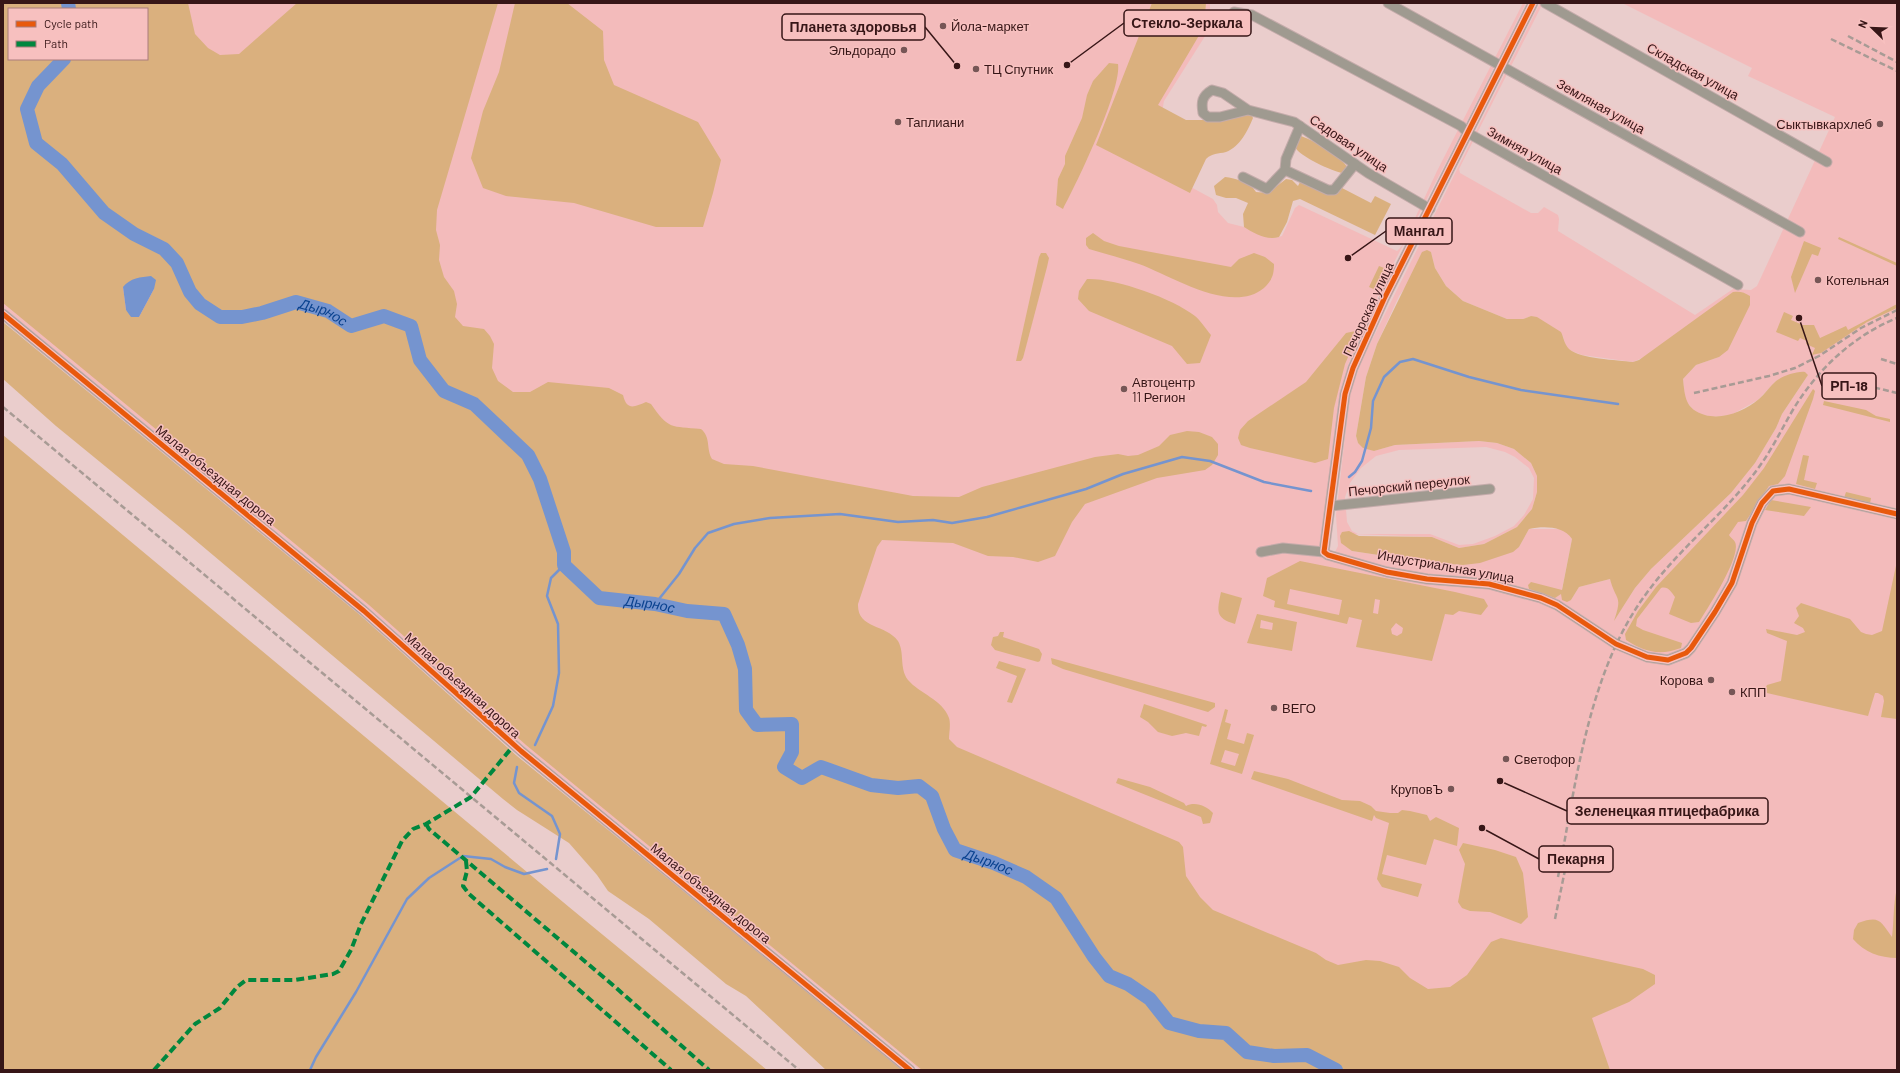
<svg xmlns="http://www.w3.org/2000/svg" width="1900" height="1073" viewBox="0 0 1900 1073" font-family="Barlow,sans-serif">
<style>
.built{fill:#f3bbbb;fill-rule:evenodd}
.green{fill:#dab07e;fill-rule:evenodd}
.water{fill:#7594cf}
.lines{fill:none;stroke-linecap:round;stroke-linejoin:round}
.stream{stroke:#7594cf;stroke-width:2.5}
.river{stroke:#7594cf;stroke-width:14}
.minor-casing{stroke:#c4abaa;stroke-width:11}
.minor{stroke:#9f9a90;stroke-width:9}
.rail{stroke:#a89b95;stroke-width:2.5;stroke-dasharray:6 3;stroke-linecap:butt}
.quiet{stroke:#00873e;stroke-width:4;stroke-dasharray:8 4;stroke-linecap:butt}
.cycleway-casing{stroke:#f7c0bf;stroke-width:8}
.cycleway{stroke:#e8590c;stroke-width:5}
.poi-dot{fill:#765656;stroke:#f7c0bf;stroke-width:1.5}
.labels{text-anchor:middle;stroke-width:3;stroke-linejoin:round;paint-order:stroke}
.poi-label{font-size:13px;fill:#371617;stroke:#f7c0bf;text-anchor:start}
.street-label{font-size:13px;fill:#371617;stroke:#f7c0bf}
.water-label{font-size:14px;font-style:italic;fill:#0a428f;stroke:#f7c0bf}
.leader{fill:none;stroke:#371617;stroke-width:1.5}
.callout-dot{fill:#371617;stroke:#f7c0bf;stroke-width:1.5}
.callout{fill:#f7c0bf;stroke:#371617;stroke-width:1.5}
.callout-label{font-size:14px;text-anchor:middle;font-weight:bold;fill:#371617}
</style>
<rect width="100%" height="100%" fill="#eacdcc"/>
<path class="built" d="M 3,3 L 1210,3 L 1210,23 L 1207,33 L 1164,101 L 1161,117 L 1187,185 L 1213,199 L 1217,205 L 1218,212 L 1228,223 L 1252,229 L 1275,238 L 1282,236 L 1295,208 L 1299,205 L 1397,251 L 1402,246 L 1437,171 L 1523,3 L 1526,3 L 1460,135 L 1385,280 L 1348,365 L 1341,393 L 1324,524 L 1326,549 L 1331,553 L 1335,552 L 1338,546 L 1336,515 L 1350,394 L 1361,362 L 1540,3 L 1543,3 L 1459,169 L 1460,173 L 1531,213 L 1538,213 L 1544,207 L 1558,215 L 1559,219 L 1558,231 L 1695,315 L 1733,289 L 1751,290 L 1757,286 L 1835,117 L 1748,76 L 1752,68 L 1622,3 L 1897,3 L 1897,1070 L 920,1070 L 525,747 L 367,606 L 3,307 ZM 9,9 L 147,9 L 147,59 L 9,59 ZM 1431,252 L 1435,268 L 1446,286 L 1463,301 L 1507,319 L 1523,319 L 1531,316 L 1563,336 L 1565,344 L 1569,350 L 1582,355 L 1633,362 L 1649,355 L 1719,357 L 1696,365 L 1683,379 L 1685,400 L 1696,413 L 1712,417 L 1731,415 L 1758,400 L 1776,381 L 1808,375 L 1782,414 L 1776,428 L 1755,463 L 1731,493 L 1651,569 L 1635,588 L 1615,619 L 1619,604 L 1618,597 L 1610,579 L 1579,587 L 1571,600 L 1561,594 L 1572,539 L 1568,533 L 1561,529 L 1529,529 L 1519,547 L 1463,565 L 1425,562 L 1352,551 L 1354,534 L 1432,537 L 1459,548 L 1484,544 L 1517,527 L 1532,509 L 1537,492 L 1537,476 L 1531,463 L 1514,449 L 1497,443 L 1479,441 L 1395,445 L 1374,451 L 1358,443 L 1356,436 L 1366,377 L 1377,344 L 1399,296 ZM 1486,447 L 1505,452 L 1515,457 L 1529,468 L 1534,478 L 1533,499 L 1524,515 L 1514,526 L 1495,536 L 1473,544 L 1459,545 L 1430,534 L 1358,534 L 1352,531 L 1347,522 L 1345,497 L 1350,483 L 1361,468 L 1376,456 L 1399,450 Z"/>
<g class="green">
<path d="M 3,3 L 188,3 L 195,34 L 208,48 L 220,55 L 239,54 L 297,3 L 498,3 L 437,210 L 436,230 L 440,245 L 439,260 L 444,277 L 454,291 L 457,304 L 455,317 L 463,326 L 484,329 L 490,336 L 494,344 L 492,368 L 498,381 L 513,392 L 530,392 L 548,382 L 609,388 L 623,395 C 627,411 634,407 646,402 L 651,404 C 669,430 671,426 701,429 C 711,437 706,449 712,459 L 724,464 L 753,466 L 913,496 L 959,497 L 982,487 L 1095,457 L 1118,454 L 1128,456 L 1138,455 L 1159,446 L 1170,435 L 1187,431 L 1199,432 L 1212,437 L 1218,444 L 1218,455 L 1212,465 L 1205,470 L 1157,478 L 1085,504 L 1072,522 L 1055,556 L 1038,562 L 1013,557 L 988,556 L 953,543 L 882,540 L 877,547 L 858,604 C 857,629 886,624 898,641 C 905,653 899,668 908,680 C 919,693 943,700 949,718 C 951,724 949,733 949,739 L 957,747 L 1179,842 L 1183,847 L 1186,876 L 1200,897 L 1213,910 L 1316,953 L 1326,960 L 1338,965 L 1366,960 L 1380,961 L 1399,967 L 1410,978 L 1428,989 L 1450,987 L 1467,975 L 1491,942 L 1501,938 L 1643,969 L 1655,975 L 1655,984 L 1629,1002 L 1592,1018 L 1610,1070 L 922,1070 L 526,745 L 369,605 L 3,303 ZM 9,9 L 147,9 L 147,59 L 9,59 ZM 123,287 L 154,289 L 139,317 L 126,310 Z"/>
<polygon points="515,3 567,3 603,31 604,60 614,85 698,122 721,160 713,193 703,227 656,227 574,203 506,196 483,188 471,158 483,111 499,72"/>
<path d="M 1152,3 L 1206,3 L 1204,27 L 1158,105 L 1186,120 L 1207,120 L 1251,114 L 1253,118 C 1248,130 1240,147 1226,152 C 1218,154 1212,153 1206,159 L 1190,193 L 1096,145 Z"/>
<path d="M 1109,63 L 1118,64 C 1122,89 1077,183 1063,209 L 1056,205 L 1058,179 L 1065,164 L 1065,156 L 1082,118 L 1087,95 L 1093,81 Z"/>
<path d="M 1301,136 C 1317,142 1338,154 1348,168 L 1343,173 C 1333,172 1299,156 1295,147 Z"/>
<path d="M 1225,177 C 1235,178 1251,183 1256,192 L 1268,193 L 1286,179 L 1292,180 L 1298,186 L 1301,180 L 1330,193 L 1337,193 L 1342,188 L 1371,203 L 1375,196 L 1391,204 L 1375,235 L 1300,199 L 1293,201 L 1287,222 L 1279,237 C 1268,241 1253,233 1244,227 L 1243,214 L 1248,203 L 1236,198 L 1226,198 L 1216,195 L 1214,186 Z"/>
<path d="M 1093,233 L 1104,241 L 1119,246 L 1231,267 L 1239,259 L 1254,253 L 1265,257 L 1274,264 C 1274,275 1272,280 1264,288 C 1231,315 1172,276 1139,264 C 1122,258 1105,254 1089,249 L 1086,245 L 1086,238 Z"/>
<polygon points="1839,237 1897,263 1897,266 1838,239"/>
<polygon points="1804,241 1821,248 1818,256 1812,254 1795,293 1791,277"/>
<path d="M 1427,250 L 1431,252 L 1435,268 L 1446,286 L 1463,301 L 1507,319 L 1523,319 L 1531,316 L 1537,317 L 1561,332 C 1564,338 1564,344 1569,349 C 1580,359 1617,360 1633,362 L 1639,360 L 1733,292 C 1740,291 1744,292 1750,296 L 1750,305 L 1728,350 L 1719,357 L 1696,365 L 1683,379 C 1685,397 1685,409 1705,415 C 1723,420 1745,411 1759,399 C 1765,394 1770,386 1776,381 C 1783,376 1797,371 1805,372 L 1808,375 L 1782,414 L 1776,428 L 1755,463 L 1731,493 L 1651,569 L 1635,588 L 1614,621 C 1623,594 1616,602 1610,579 L 1579,587 L 1571,600 L 1567,602 L 1562,600 L 1561,594 L 1555,598 L 1529,589 L 1528,585 L 1531,582 L 1562,590 L 1572,539 C 1563,526 1544,526 1529,529 L 1519,547 L 1513,552 L 1480,563 L 1463,565 L 1425,562 L 1352,551 L 1341,543 L 1340,536 L 1342,532 L 1349,531 L 1359,536 L 1432,537 L 1459,548 L 1484,544 L 1517,527 L 1532,509 L 1537,492 L 1537,476 L 1531,463 L 1514,449 L 1497,443 L 1479,441 L 1395,445 L 1374,451 L 1363,448 L 1358,443 L 1356,436 L 1366,377 L 1377,344 L 1422,252 Z"/>
<polygon points="1041,253 1046,253 1049,258 1047,267 1023,358 1021,361 1016,361 1039,257"/>
<polygon points="1379,266 1389,270 1378,291 1369,287"/>
<path d="M 1087,279 C 1115,278 1172,298 1195,316 C 1201,321 1206,329 1211,335 L 1200,363 L 1187,364 L 1172,346 L 1089,311 L 1078,299 L 1079,291 Z"/>
<polygon points="1897,304 1897,308 1867,322 1821,353 1812,355 1815,348 1806,344 1807,341 1800,338 1798,341 1776,332 1784,312 1793,316 1791,320 1803,325 1814,325 1820,338 1846,326 1848,330"/>
<polygon points="3,322 360,615 517,756 904,1070 826,1070 746,996 726,984 649,919 608,891 597,875 569,843 517,810 503,799 182,529 56,426 3,379"/>
<polygon points="1360,330 1345,364 1334,408 1328,459 1315,463 1250,448 1241,445 1238,438 1240,430 1248,421 1306,382 1346,333"/>
<path d="M 1813,389 L 1815,391 L 1813,399 L 1785,476 L 1778,484 L 1769,486 L 1746,521 L 1738,522 L 1729,535 C 1730,537 1734,540 1735,542 C 1742,556 1707,609 1699,622 L 1691,623 L 1669,614 L 1675,597 C 1671,592 1668,586 1661,588 L 1637,619 L 1636,626 L 1643,630 L 1682,643 L 1681,648 C 1659,656 1645,652 1626,640 L 1625,634 L 1638,611 L 1656,587 L 1743,495 L 1764,468 Z"/>
<polygon points="1824,401 1866,410 1876,416 1890,419 1890,422 1823,405"/>
<polygon points="3,435 569,907 767,1070 3,1070"/>
<polygon points="1803,455 1809,456 1804,480 1817,483 1815,489 1796,484"/>
<polygon points="1846,492 1871,498 1870,504 1844,498"/>
<polygon points="1771,500 1811,507 1804,516 1765,510"/>
<path d="M 1300,561 L 1455,592 L 1484,599 L 1488,606 L 1481,615 L 1459,611 L 1453,615 L 1445,614 L 1432,661 L 1356,647 L 1362,620 L 1349,617 L 1347,624 L 1274,607 L 1275,601 L 1263,596 L 1267,578 ZM 1290,589 L 1342,600 L 1339,615 L 1287,604 ZM 1375,599 L 1380,600 L 1378,614 L 1373,613 ZM 1396,623 L 1403,628 L 1402,633 L 1397,636 L 1392,634 L 1391,629 Z"/>
<polygon points="1897,561 1897,719 1881,717 1884,701 1883,696 1878,693 1875,693 1868,716 1767,693 1765,689 1767,685 1781,681 1787,641 1767,633 1766,629 1797,635 1805,632 1803,628 1794,623 1799,616 1796,608 1801,603 1850,619 1861,632 1866,634 1872,635 1882,631"/>
<path d="M 1221,592 L 1242,598 L 1235,624 C 1215,618 1217,611 1221,592 Z"/>
<path d="M 1257,614 L 1297,622 L 1292,651 L 1247,643 ZM 1261,620 L 1273,623 L 1272,630 L 1260,628 Z"/>
<polygon points="1000,632 1004,632 1003,637 1039,649 1042,654 1040,661 1038,662 995,650 991,645 993,637 998,636"/>
<polygon points="1051,658 1215,703 1215,707 1208,712 1063,669 1052,664"/>
<polygon points="999,661 1026,669 1012,703 1007,702 1017,676 996,668"/>
<polygon points="1144,704 1207,725 1206,727 1202,726 1199,736 1186,733 1172,736 1158,732 1148,722 1140,717"/>
<path d="M 1225,709 L 1228,710 L 1225,722 L 1231,724 L 1227,739 L 1244,744 L 1247,733 L 1254,735 L 1242,774 L 1210,764 ZM 1225,750 L 1239,754 L 1235,766 L 1221,762 Z"/>
<polygon points="1254,771 1288,779 1342,800 1360,801 1371,806 1376,811 1390,813 1398,813 1402,810 1410,811 1427,815 1430,821 1436,817 1459,828 1457,846 1434,839 1426,865 1387,855 1382,874 1422,884 1418,897 1382,887 1377,879 1389,823 1376,818 1374,815 1372,821 1251,779"/>
<path d="M 1118,778 L 1150,787 L 1184,803 L 1186,806 C 1195,801 1207,806 1213,813 L 1210,823 L 1203,824 L 1201,817 L 1116,783 Z"/>
<polygon points="1463,843 1495,850 1516,857 1523,873 1528,917 1521,924 1490,912 1470,911 1462,908 1458,902 1465,864 1459,850"/>
<path d="M 1897,888 L 1897,958 C 1880,958 1864,952 1853,939 L 1854,930 L 1858,923 C 1880,915 1880,921 1892,937 C 1894,920 1893,905 1897,888 Z"/>
</g>
<path class="water" d="M 151,276 L 156,280 L 154,289 L 139,317 L 131,317 L 126,310 L 123,287 C 130,278 141,277 151,276 Z"/>
<g class="lines">
<g class="stream">
<polyline points="1349,477 1355,472 1362,461 1371,428 1373,401 1384,377 1400,362 1413,359 1469,377 1521,390 1618,404"/>
<polyline points="655,604 679,574 695,548 708,533 734,524 770,518 840,514 898,522 933,520 952,523 987,517 1086,489 1123,474 1182,457 1210,461 1264,482 1311,491"/>
<polyline points="535,745 553,706 559,673 558,624 547,596 551,578 564,565"/>
<polyline points="517,767 514,783 519,793 552,816 560,834 556,859"/>
<polyline points="310,1070 316,1057 356,992 407,899 429,878 463,856 491,859 505,867 524,874 547,869"/>
</g>
<g class="river">
<polyline points="68,3 69,9"/>
<path id="s1" d="M 64,59 L 38,86 L 27,109 L 36,143 L 62,164 L 104,213 L 134,234 L 164,249 L 177,263 L 190,292 L 200,304 L 220,317 L 242,317 L 262,313 L 296,302 L 328,311 L 351,326 L 384,316 L 411,326 L 420,360 L 444,391 L 474,404 L 528,455 L 540,479 L 564,552 L 564,565 L 599,598 L 655,604 L 687,611 L 724,614 L 738,645 L 745,669 L 746,710 L 757,725 L 792,724 L 792,752 L 784,767 L 802,778 L 821,767 L 871,785 L 898,788 L 919,786 L 932,796 L 944,829 L 955,850 L 994,863 L 1026,877 L 1056,898 L 1094,957 L 1109,976 L 1128,984 L 1150,999 L 1169,1023 L 1199,1031 L 1226,1033 L 1247,1052 L 1274,1056 L 1307,1055 L 1336,1070"/>
</g>
<g class="minor-casing">
<g id="minor">
<polyline points="1388,3 1800,232"/>
<polyline points="1533,3 1384,299 1353,368 1345,394 1324,552 1328,555 1387,572 1427,579 1489,584 1541,598 1557,605 1616,644 1647,657 1668,660 1686,653 1691,648 1715,612 1732,583 1752,523 1762,503 1773,491 1789,489 1897,514"/>
<polyline points="1545,3 1827,162"/>
<polyline points="1234,12 1252,15 1461,126 1468,133 1738,285"/>
<path d="M 1248,110 L 1220,117 L 1208,117 L 1203,113 C 1201,102 1202,96 1212,90 L 1223,93 L 1248,110 L 1294,122 L 1368,173 L 1430,209"/>
<polyline points="1300,126 1286,159 1285,170 1328,190 1334,190 1355,164"/>
<polyline points="1243,177 1267,189 1285,170"/>
<polyline points="3,314 364,611 521,751 910,1070"/>
<polyline points="1331,506 1490,489"/>
<polyline points="1261,552 1283,548 1324,552"/>
</g>
</g>
<use href="#minor" class="minor"/>
<g class="rail">
<polyline points="1848,36 1897,62"/>
<polyline points="1831,39 1897,71"/>
<polyline points="1881,359 1897,364"/>
<polyline points="1848,381 1897,393"/>
<polyline points="1694,393 1769,376 1795,368 1819,356 1861,328 1897,310"/>
<polyline points="3,407 799,1070"/>
<path d="M 1558,877 C 1576,783 1588,672 1646,594 C 1679,548 1726,513 1759,467 C 1773,448 1782,428 1794,408 C 1819,368 1853,336 1897,318"/>
<polyline points="1555,919 1565,870"/>
</g>
<g class="quiet">
<polyline points="426,824 429,829 614,986 709,1070"/>
<polyline points="466,861 467,871 463,886 469,894 671,1070"/>
<polyline points="154,1070 195,1024 220,1008 237,987 246,980 295,980 333,974 339,971 351,950 361,924 402,841 413,829 426,824 471,797 514,745"/>
</g>
<g class="cycleway-casing">
<g id="cycleway">
<polyline points="1533,3 1384,299 1353,368 1345,394 1324,552 1328,555 1387,572 1427,579 1489,584 1541,598 1557,605 1616,644 1647,657 1668,660 1686,653 1691,648 1715,612 1732,583 1752,523 1762,503 1773,491 1789,489 1897,514"/>
<polyline points="3,314 364,611 521,751 910,1070"/>
</g>
</g>
<use href="#cycleway" class="cycleway"/>
</g>
<g class="poi-dot">
<circle cx="943" cy="26" r="4"/>
<circle cx="904" cy="50" r="4"/>
<circle cx="976" cy="69" r="4"/>
<circle cx="898" cy="122" r="4"/>
<circle cx="1880" cy="124" r="4"/>
<circle cx="1818" cy="280" r="4"/>
<circle cx="1124" cy="389" r="4"/>
<circle cx="1711" cy="680" r="4"/>
<circle cx="1732" cy="692" r="4"/>
<circle cx="1274" cy="708" r="4"/>
<circle cx="1506" cy="759" r="4"/>
<circle cx="1451" cy="789" r="4"/>
</g>
<g class="labels">
<g class="poi-label">
<text x="951" y="31">Йола-маркет</text>
<text x="896" y="55" text-anchor="end">Эльдорадо</text>
<text x="984" y="74">ТЦ Спутник</text>
<text x="906" y="127">Таплиани</text>
<text x="1872" y="129" text-anchor="end">Сыктывкархлеб</text>
<text x="1826" y="285">Котельная</text>
<text x="1132" y="387">Автоцентр<tspan x="1132" dy="15">11 Регион</tspan></text>
<text x="1703" y="685" text-anchor="end">Корова</text>
<text x="1740" y="697">КПП</text>
<text x="1282" y="713">ВЕГО</text>
<text x="1514" y="764">Светофор</text>
<text x="1443" y="794" text-anchor="end">КруповЪ</text>
</g>
<g class="street-label">
<text transform="translate(1693 71) rotate(29)" y="5">Складская улица</text>
<text transform="translate(1601 106) rotate(29)" y="5">Земляная улица</text>
<text transform="translate(1349 143) rotate(34)" y="5">Садовая улица</text>
<text transform="translate(1525 150) rotate(29)" y="5">Зимняя улица</text>
<text transform="translate(1368 309) rotate(-65)" y="5">Печорская улица</text>
<text transform="translate(216 475) rotate(39)" y="5">Малая объездная дорога</text>
<text transform="translate(1409 485) rotate(-6)" y="5">Печорский переулок</text>
<text transform="translate(1446 566) rotate(10)" y="5">Индустриальная улица</text>
<text transform="translate(463 685) rotate(42)" y="5">Малая объездная дорога</text>
<text transform="translate(711 893) rotate(39)" y="5">Малая объездная дорога</text>
</g>
<g class="water-label">
<text dy="5" stroke="none"><textPath href="#s1" startOffset="464">Дырнос</textPath></text>
<text dy="5" stroke="none"><textPath href="#s1" startOffset="956">Дырнос</textPath></text>
<text dy="5" stroke="none"><textPath href="#s1" startOffset="1485">Дырнос</textPath></text>
</g>
</g>
<path class="leader" d="M1067 65L1124 23M957 66L925 27M1348 258L1386 231M1799 318L1822 386M1500 781L1567 811M1482 828L1539 859"/>
<g class="callout-dot">
<circle cx="1067" cy="65" r="4"/>
<circle cx="957" cy="66" r="4"/>
<circle cx="1348" cy="258" r="4"/>
<circle cx="1799" cy="318" r="4"/>
<circle cx="1500" cy="781" r="4"/>
<circle cx="1482" cy="828" r="4"/>
</g>
<g class="callout">
<rect x="1124" y="10" width="127" height="26" rx="4"/>
<rect x="782" y="14" width="143" height="26" rx="4"/>
<rect x="1386" y="218" width="66" height="26" rx="4"/>
<rect x="1822" y="373" width="54" height="26" rx="4"/>
<rect x="1567" y="798" width="201" height="26" rx="4"/>
<rect x="1539" y="846" width="74" height="26" rx="4"/>
</g>
<g class="callout-label">
<text x="1187" y="28">Стекло-Зеркала</text>
<text x="853" y="32">Планета здоровья</text>
<text x="1419" y="236">Мангал</text>
<text x="1849" y="391">РП-18</text>
<text x="1667" y="816">Зеленецкая птицефабрика</text>
<text x="1576" y="864">Пекарня</text>
</g>
<rect width="1900" height="1073" fill="none" stroke="#371617" stroke-width="8"/>
<rect x="8" y="8" width="140" height="52" fill="#f7c0bf" stroke="#aa7c7c"/>
<rect x="16" y="21" width="20" height="6" fill="#e8590c" stroke="#aa7c7c"/>
<text x="44" y="28" font-size="12" fill="#371617">Cycle path</text>
<rect x="16" y="41" width="20" height="6" fill="#00873e" stroke="#aa7c7c"/>
<text x="44" y="48" font-size="12" fill="#371617">Path</text>
<g transform="translate(1872 28) rotate(293)" stroke="#f7c0bf" stroke-width="3" paint-order="stroke">
<path d="M0-3L7 15L0 10L-7 15Z" fill="#371617"/>
<text y="-6" font-size="11" font-weight="bold" text-anchor="middle" fill="#371617">N</text>
</g>
</svg>
